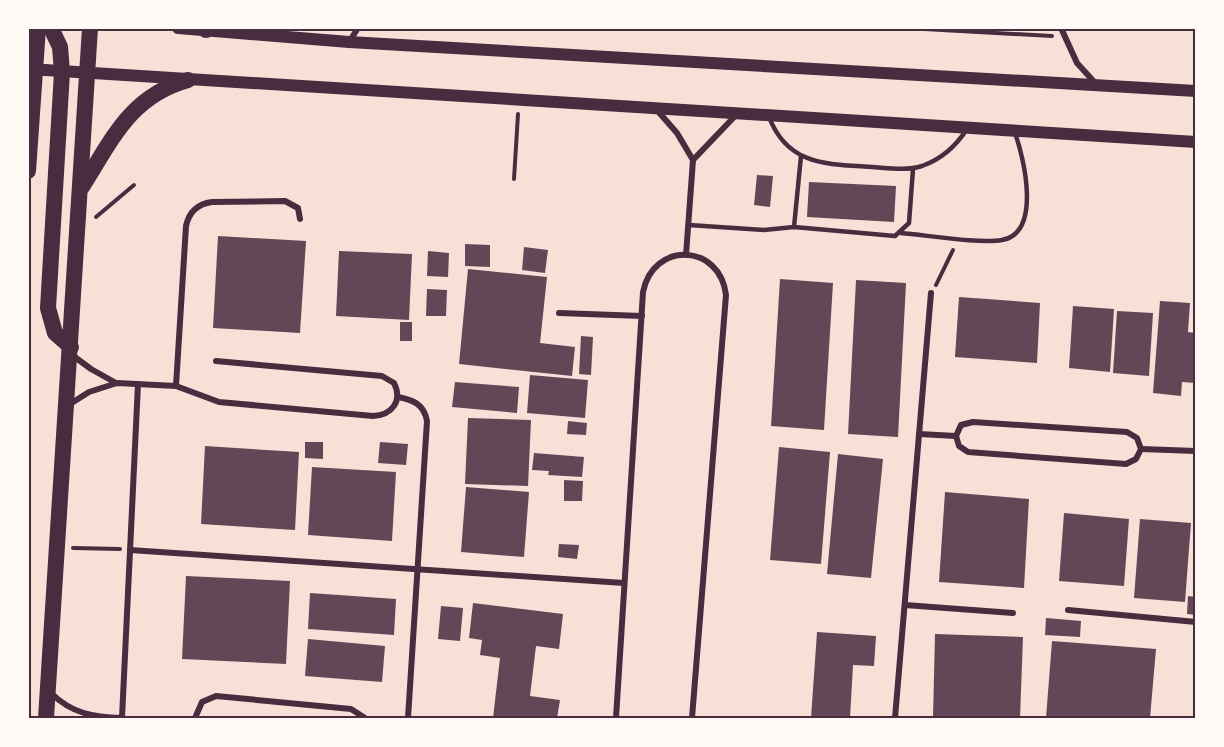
<svg xmlns="http://www.w3.org/2000/svg" width="1224" height="747" viewBox="0 0 1224 747" font-family="'Libre Baskerville',serif">
<style>
.building{fill:#644757}
.lines{fill:none;stroke-linecap:round;stroke-linejoin:round}
.path{stroke:#4a2c40;stroke-width:4}
.service{stroke:#4a2c40;stroke-width:4.5}
.minor{stroke:#4a2c40;stroke-width:6}
.secondary{stroke:#4a2c40;stroke-width:12}
.trunk{stroke:#4a2c40;stroke-width:16}
.neatline{fill:none;stroke:#4a2c40;stroke-width:2}
</style>
<rect width="100%" height="100%" fill="#f7e1d7"/>
<g class="building">
<polygon points="757,175 773,176 770,207 754,205"/>
<polygon points="809,182 896,186 894,222 807,217"/>
<polygon points="218,236 306,241 300,333 213,328"/>
<polygon points="465,244 490,245 490,267 465,266"/>
<polygon points="524,247 548,250 545,273 522,270"/>
<polygon points="339,251 412,254 409,320 336,316"/>
<polygon points="428,251 449,253 448,277 427,276"/>
<polygon points="468,269 547,277 540,343 575,347 572,376 459,364"/>
<polygon points="780,279 833,283 824,430 771,426"/>
<polygon points="856,280 906,283 898,437 848,434"/>
<polygon points="427,289 447,290 446,316 426,316"/>
<polygon points="959,297 1040,303 1037,363 955,357"/>
<polygon points="1160,301 1190,303 1188,332 1196,333 1196,383 1182,382 1181,396 1153,393"/>
<polygon points="1073,306 1114,309 1110,372 1069,368"/>
<polygon points="1117,311 1153,313 1149,376 1113,373"/>
<rect x="400" y="322" width="12" height="19"/>
<polygon points="581,336 593,337 591,375 579,374"/>
<polygon points="530,375 588,380 585,418 527,413"/>
<polygon points="455,382 519,387 517,413 452,407"/>
<polygon points="468,418 531,420 528,486 465,484"/>
<polygon points="568,421 587,423 586,435 567,434"/>
<polygon points="305,442 323,442 323,459 305,458"/>
<polygon points="380,442 408,444 406,465 378,463"/>
<polygon points="205,446 299,452 295,530 201,524"/>
<polygon points="779,447 830,452 821,564 770,560"/>
<polygon points="534,453 584,457 582,477 548,475 549,471 532,470"/>
<polygon points="838,454 883,459 871,578 827,574"/>
<polygon points="312,467 396,472 392,541 308,535"/>
<polygon points="564,480 583,481 582,501 564,501"/>
<polygon points="466,487 529,492 524,557 461,552"/>
<polygon points="945,492 1029,499 1024,588 939,582"/>
<polygon points="1064,513 1129,519 1124,586 1059,581"/>
<polygon points="1140,519 1191,523 1185,602 1134,598"/>
<polygon points="559,544 579,545 577,559 558,557"/>
<polygon points="186,576 290,581 286,664 182,659"/>
<polygon points="310,593 396,599 394,635 308,629"/>
<polygon points="1188,596 1196,597 1196,615 1187,614"/>
<polygon points="473,603 563,614 559,649 536,646 530,696 560,700 557,718 493,718 500,658 480,655 482,640 469,638"/>
<polygon points="441,606 463,608 460,641 438,639"/>
<polygon points="1046,618 1081,621 1080,637 1045,635"/>
<polygon points="817,632 876,636 874,666 853,665 850,718 811,718"/>
<polygon points="935,634 1023,637 1020,718 933,717"/>
<polygon points="308,639 385,646 382,682 305,676"/>
<polygon points="1052,641 1156,649 1150,718 1046,718"/>
</g>
<g class="lines">
<g class="path">
<polyline points="906,28 1052,36"/>
<polyline points="514,179 518,114"/>
<polyline points="96,217 134,185"/>
<polyline points="936,285 953,250"/>
<polyline points="73,548 120,549"/>
</g>
<g class="service">
<path d="M 769,117 C 788,166 827,164 872,167 C 888,168 906,171 922,166 C 942,159 956,146 967,129"/>
<polyline points="689,225 764,230 794,227 895,236 909,223 913,169"/>
<polyline points="794,227 801,156"/>
<path d="M 901,233 C 926,235 980,244 1002,240 C 1042,233 1024,158 1015,133"/>
</g>
<g class="minor">
<polyline points="1061,28 1077,63 1097,85"/>
<polyline points="349,42 358,28"/>
<polyline points="656,109 677,133 693,160 686,255"/>
<polyline points="693,160 736,115"/>
<polyline points="559,313 642,316"/>
<polyline points="72,355 91,369 116,383"/>
<path d="M 176,386 L 186,226 C 189,212 197,204 212,202 L 285,201 L 298,208 L 300,219"/>
<path d="M 398,397 C 413,400 424,404 427,421 L 408,718"/>
<path d="M 70,404 L 89,392 L 117,383 L 176,386 L 219,402 L 373,416 C 392,415 403,401 394,383 L 382,376 L 216,361"/>
<polygon points="973,422 1127,432 1137,438 1141,449 1136,459 1126,464 968,452 959,446 956,436 961,425"/>
<polyline points="919,434 956,436"/>
<polyline points="1141,449 1196,451"/>
<polyline points="130,550 624,583"/>
<polyline points="905,605 1013,613"/>
<polyline points="1068,610 1196,622"/>
<path d="M 51,693 C 72,714 94,717 122,718 L 138,384"/>
<polyline points="195,718 202,702 216,696 351,709 365,718"/>
<path d="M 616,718 L 643,292 C 653,241 720,243 726,295 L 692,718"/>
<polyline points="895,718 931,293"/>
</g>
<g class="secondary">
<polyline points="178,28 349,42 1196,91"/>
<polyline points="29,69 1196,142"/>
</g>
<g class="trunk">
<polyline points="51,28 60,47 62,72 48,308 55,333 71,347"/>
<polyline points="204,28 206,30"/>
<polyline points="28,171 38,28"/>
<path d="M 82,187 C 112,140 130,96 188,80"/>
<polyline points="46,718 90,28"/>
</g>
</g>
<rect width="1224" height="747" fill="none" stroke="#fffaf5" stroke-width="60"/>
<rect x="30" y="30" width="1164" height="687" class="neatline"/>
</svg>
